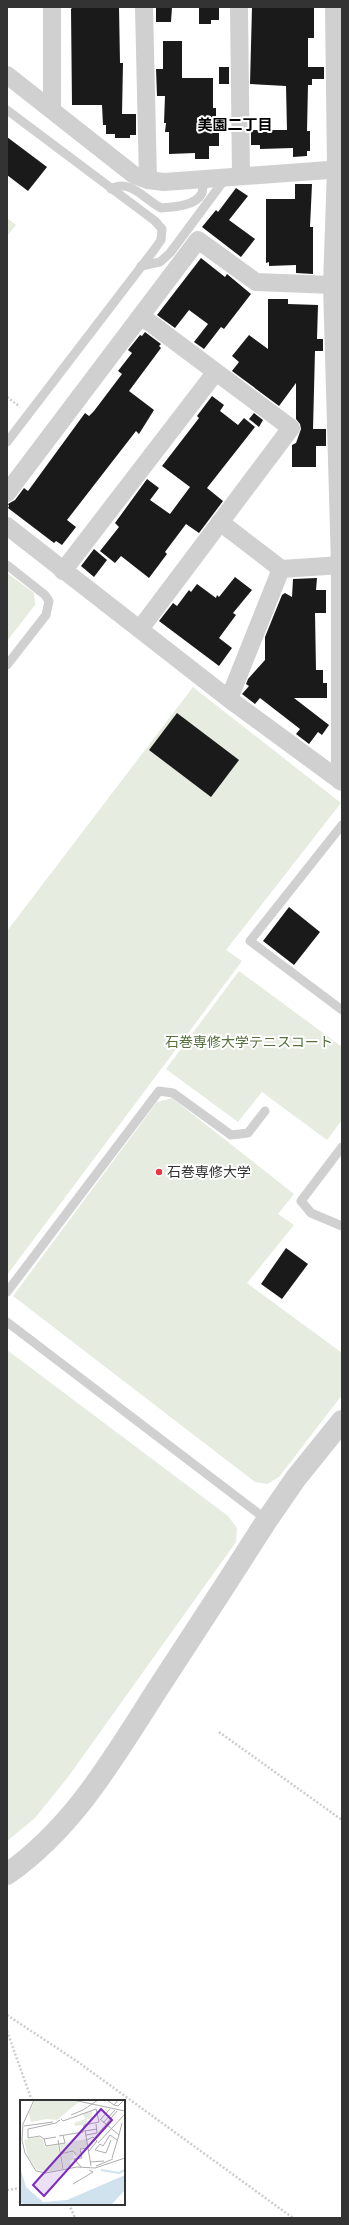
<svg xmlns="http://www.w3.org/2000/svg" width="349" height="2225" viewBox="0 0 349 2225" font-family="Signika,'Noto Sans JP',sans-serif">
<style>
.green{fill:#e6ecdf}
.building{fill:#1a1a1a}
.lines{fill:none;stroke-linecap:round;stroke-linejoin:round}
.path{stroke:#cdcdcd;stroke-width:2.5;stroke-dasharray:2 2;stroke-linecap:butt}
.service{stroke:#d0d0d0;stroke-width:9}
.minor{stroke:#d0d0d0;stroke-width:18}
.tertiary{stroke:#d0d0d0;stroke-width:22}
.poi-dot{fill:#e63946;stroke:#fff;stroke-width:1.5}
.labels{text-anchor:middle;stroke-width:4;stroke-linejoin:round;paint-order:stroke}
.park-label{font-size:14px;fill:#56703f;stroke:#fff}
.poi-label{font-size:14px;fill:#333;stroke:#fff;text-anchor:start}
.neighbourhood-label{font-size:15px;font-weight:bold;fill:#000;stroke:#fff}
.inset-river{fill:none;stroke:#cfe2ee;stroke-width:2}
.inset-road{fill:none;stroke:#adadad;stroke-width:1}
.view{fill:#7b2cbf;fill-opacity:0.15;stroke:#7b2cbf;stroke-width:2}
.inset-edge{fill:none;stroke:#333;stroke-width:2}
</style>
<rect width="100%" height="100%" fill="#fff"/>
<g class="green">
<polygon points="7,218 16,225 7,236"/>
<polygon points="7,573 34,593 35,605 7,641"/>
<polygon points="193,687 341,803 226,950 242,961 7,1275 7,931"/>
<polygon points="239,971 342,1047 342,1120 327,1140 262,1092 238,1122 166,1069"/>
<polygon points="172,1098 294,1194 278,1214 294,1225 247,1283 342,1353 342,1395 279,1477 267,1484 255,1482 13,1296 157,1102"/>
<polygon points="7,1350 228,1516 237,1528 236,1542 68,1777 35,1818 7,1841"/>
</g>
<g class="building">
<polygon points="73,7 119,7 120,63 123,63 122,114 136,114 136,135 130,135 130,138 115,138 115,134 106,134 106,125 103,125 102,105 72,105 71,9"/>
<polygon points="156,7 172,7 171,22 156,22"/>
<polygon points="199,7 219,7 219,20 211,20 211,24 199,24"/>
<polygon points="252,7 314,7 314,38 308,38 308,67 324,67 324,79 312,79 312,85 308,85 307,131 310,131 310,151 307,151 307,156 293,157 293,148 260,149 260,145 251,145 251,130 287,130 286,86 250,84"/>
<polygon points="163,41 182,41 182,78 213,78 213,108 216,108 216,117 219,117 219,146 209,146 209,159 195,159 195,153 169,154 169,132 165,132 166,123 164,123 165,96 157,96 156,69 163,69"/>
<rect x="219" y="67" width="10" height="17"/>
<polygon points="7,137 47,167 28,191 7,175"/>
<polygon points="295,184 312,184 310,227 313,227 313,274 296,273 296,265 269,266 269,262 266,263 266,199 295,199"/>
<polygon points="236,188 248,196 229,220 255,239 241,257 202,227 216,210 218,212"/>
<polygon points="201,258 225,277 227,274 251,294 224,329 221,327 204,349 194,342 208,324 189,310 175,328 157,315"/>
<polygon points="268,299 288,299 288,304 318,305 317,339 323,339 323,351 315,351 313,429 326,429 326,446 316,446 316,467 292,467 292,445 296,443 301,429 300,424 296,419 296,383 279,406 232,371 239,362 232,356 249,335 268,349"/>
<polygon points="145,332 161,344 159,346 161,348 129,391 154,410 139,434 136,431 67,520 76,527 62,545 56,541 54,543 8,508 9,506 8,504 15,500 24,488 28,491 85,413 89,416 94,411 122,374 118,371 132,353 128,350 140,335 142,336"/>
<polygon points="212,396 224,405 220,411 238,425 244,418 255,427 207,488 223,501 199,533 186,524 165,552 167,554 149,578 121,556 115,563 100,551 119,527 115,523 147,479 159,488 150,500 170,514 190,487 162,466 199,418 197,416"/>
<polygon points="254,413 263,420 259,427 249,419"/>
<polygon points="94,549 107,560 94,577 81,566"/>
<polygon points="235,577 252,590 233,613 236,615 219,638 232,648 219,666 159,621 173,603 177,606 189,590 191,592 197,584 216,598 217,595 219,597"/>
<polygon points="317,578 316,590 326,590 326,613 315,613 316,670 323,670 323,683 327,683 327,698 294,698 329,725 322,735 318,732 309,744 296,734 300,729 260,698 255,704 242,694 249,686 246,684 248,679 265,660 265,637 282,595 285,593 292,597 293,579"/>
<polygon points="177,713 239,760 211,797 149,750"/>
<polygon points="289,907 320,932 294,965 263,941"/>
<polygon points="286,1248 308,1264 282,1299 261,1284"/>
</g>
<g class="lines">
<g class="path">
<polyline points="7,397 20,407"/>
<polyline points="219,1732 342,1820"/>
<polyline points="7,2015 78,2062 293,2218"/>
<polyline points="7,2031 32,2101"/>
<polyline points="7,2190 21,2188"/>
<polyline points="69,2204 75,2218"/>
</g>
<g class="service">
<polyline points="7,110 155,221 162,229 161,240 154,250 7,442"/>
<path d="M 111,189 C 130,178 145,200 161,208 C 174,207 196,206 202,193 C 203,189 203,184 204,180"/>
<polyline points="141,266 160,262 170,253 225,179"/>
<polyline points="7,565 45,595 49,601 46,615 7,665"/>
<polyline points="342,825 250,941 342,1010"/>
<polyline points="342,1147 301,1201 311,1213 342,1226"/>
<polyline points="7,1292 159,1091 173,1093 231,1135 248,1133 265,1111"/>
<polyline points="7,1322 267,1520"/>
</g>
<g class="minor">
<polyline points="52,7 52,110"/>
<polyline points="144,7 148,180"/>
<polyline points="239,7 241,176"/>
<polyline points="334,7 336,169 332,285 340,565 340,781"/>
<polyline points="7,75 134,175 148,180 164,182 342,169"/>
<polyline points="7,493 198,240 256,282 332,285"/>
<polyline points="220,522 281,569"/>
<polyline points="7,526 229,699 342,782"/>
<polyline points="63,571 215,373"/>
<polyline points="140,629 291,428 141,316"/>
<polyline points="229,699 281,569 342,565"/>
</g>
<path class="tertiary" d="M 7,1874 C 73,1828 113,1759 155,1693 C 193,1635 230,1578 267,1520 L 296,1478 L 342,1421"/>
</g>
<circle class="poi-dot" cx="159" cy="1172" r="4"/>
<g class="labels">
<g class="park-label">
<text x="249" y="1047">石巻専修大学テニスコート</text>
</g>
<g class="poi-label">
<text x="167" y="1177">石巻専修大学</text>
</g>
<g class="neighbourhood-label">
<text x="235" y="130">美園二丁目</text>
</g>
</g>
<g transform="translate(20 2100)">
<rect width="105" height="105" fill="#fff"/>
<path d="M 15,0 L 61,0 L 37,20 L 26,19 L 11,22 L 9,13 ZM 73,10 L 71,16 L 74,18 L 67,19 L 68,24 L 55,26 L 54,23 L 65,19 L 63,14 ZM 19,37 L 23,40 L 25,47 L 38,45 L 42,69 L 26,72 L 16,69 L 8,57 L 4,40 ZM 66,39 L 68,47 L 59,49 L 61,57 L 57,58 L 53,51 L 41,53 L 40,44 ZM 53,52 L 54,59 L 50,61 L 51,67 L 44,68 L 41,54 Z" fill="#e6ecdf"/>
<path d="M 0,67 L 6,87 L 23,102 L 47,100 L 105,75 L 105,90 L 91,105 L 3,104 L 0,102 Z" fill="#cfe2ee"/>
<path class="inset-river" d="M 81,70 L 99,73 L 105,70"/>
<path class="inset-road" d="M 14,0 L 3,24 L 2,40 L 5,53 L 16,71 L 26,73 L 57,67 L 75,68 L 105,58M 53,0 L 105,11M 87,0 L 94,5 L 98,0M 94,5 L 98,6 L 104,0M 51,15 L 63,10 L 78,0M 80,19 L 99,35 L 92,58M 40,20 L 36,23 L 8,29 L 8,38 L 20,36 L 24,39 L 26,46 L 45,43 L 43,35M 80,20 L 90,9M 83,23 L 95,10M 4,26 L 33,22M 65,30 L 71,66M 65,31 L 77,29M 66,35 L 77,33 L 76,24M 99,35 L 102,23M 39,36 L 63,32 L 64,25 L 79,22 L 76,9 L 43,21 L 41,19M 24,39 L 36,37M 38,40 L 43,69M 67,40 L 73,37 L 77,41 L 69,51M 78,43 L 105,14M 68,46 L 97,11M 83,46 L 80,44 L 75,50 L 86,53 L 91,40M 83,46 L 90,35 L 97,40M 40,54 L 53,51 L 56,55M 70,62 L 84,61M 76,66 L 93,59M 61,67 L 54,59 L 62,58 L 60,49 L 68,48M 53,84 L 73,72 L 69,70"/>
<path class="view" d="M 81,9 L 92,20 L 24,96 L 13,85 Z"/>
<rect width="105" height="105" class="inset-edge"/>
</g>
<rect width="349" height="2225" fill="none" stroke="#333333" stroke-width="16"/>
</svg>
